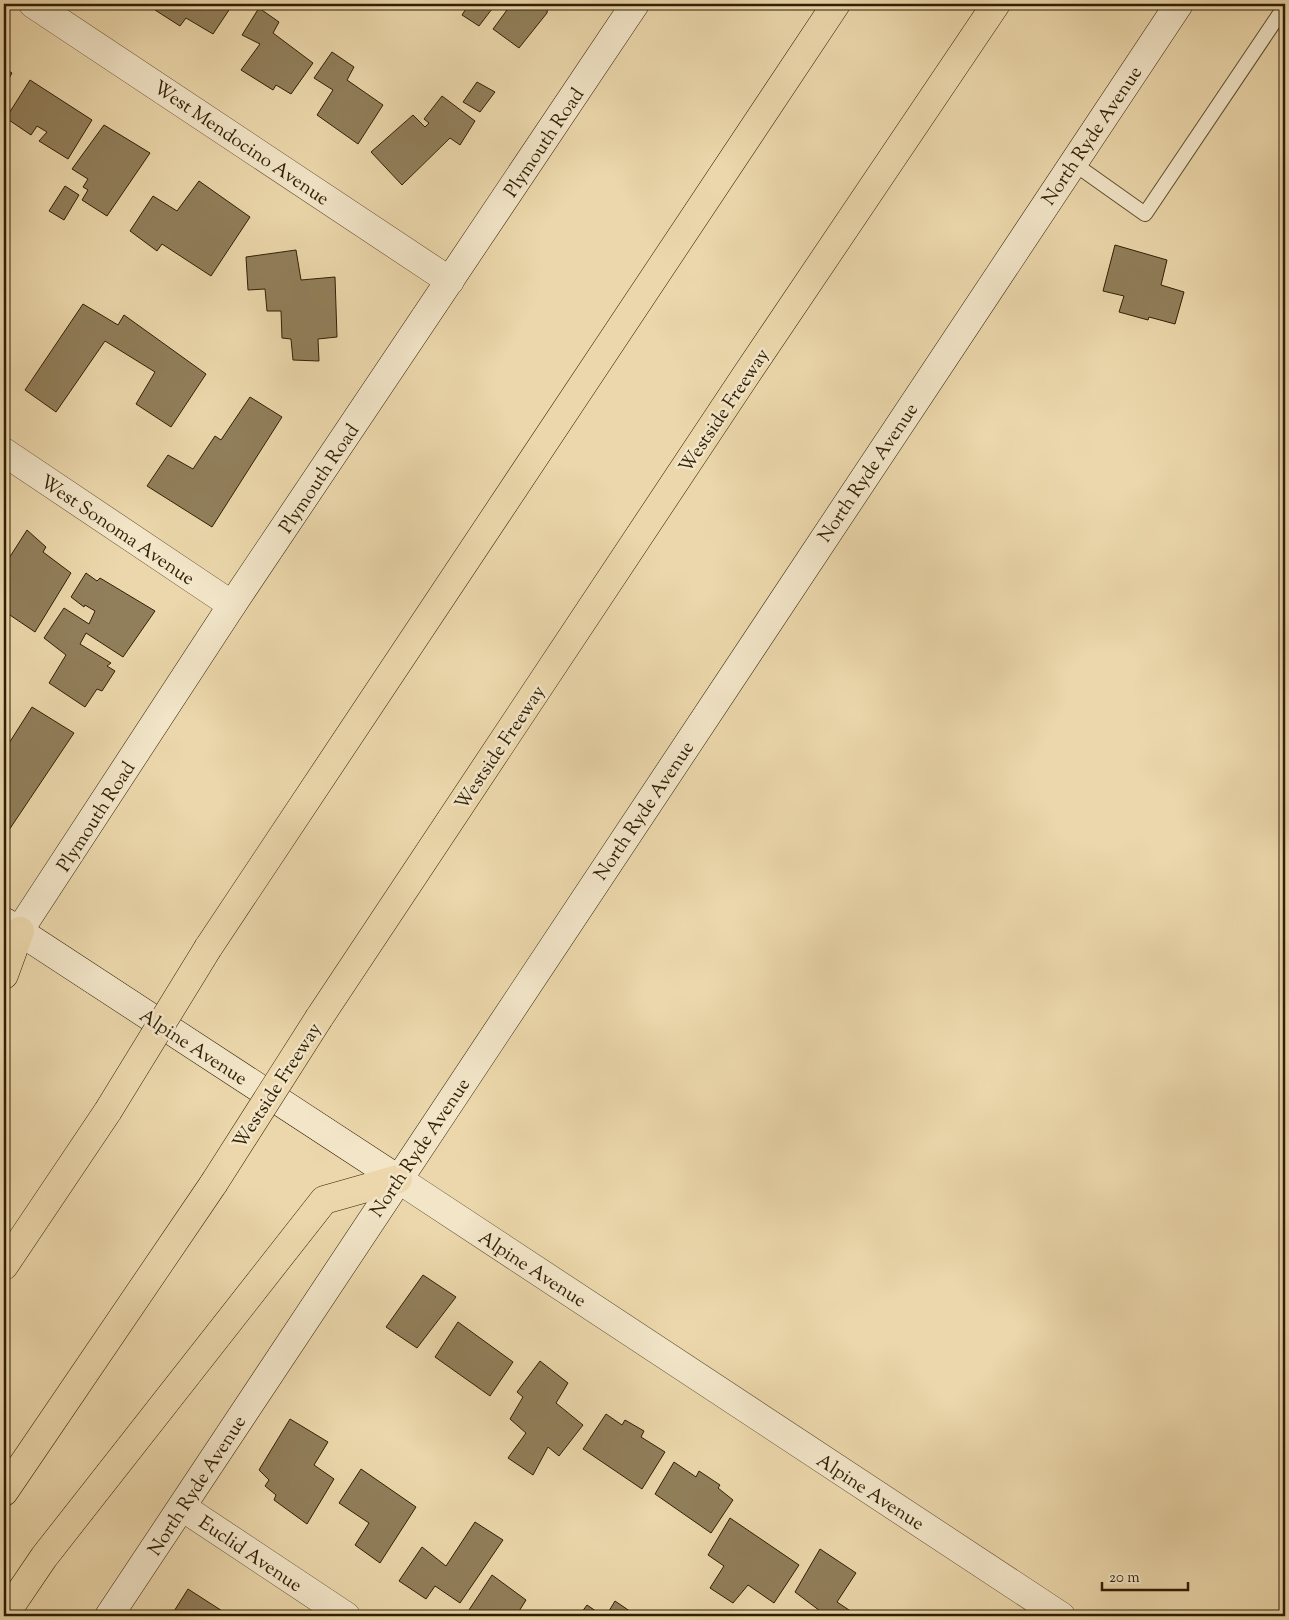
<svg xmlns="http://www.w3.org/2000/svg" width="1289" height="1620" viewBox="0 0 1289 1620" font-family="'Sorts Mill Goudy',serif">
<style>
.building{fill:#917f5b;stroke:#301f04}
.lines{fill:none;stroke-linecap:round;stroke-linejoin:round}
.lane-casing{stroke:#5f4d2e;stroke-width:16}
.street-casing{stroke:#5f4d2e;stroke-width:29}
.secondary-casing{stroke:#301f04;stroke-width:29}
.highway-casing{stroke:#301f04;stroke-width:29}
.lane{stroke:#f2e5c8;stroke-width:14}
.street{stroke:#f2e5c8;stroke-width:28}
.secondary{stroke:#f2e5c8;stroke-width:28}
.highway{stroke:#ebd7ab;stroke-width:28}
.highway-bridge-casing{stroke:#301f04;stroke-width:29;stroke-linecap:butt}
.highway-bridge{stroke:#ebd7ab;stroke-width:28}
.labels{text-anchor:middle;stroke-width:5;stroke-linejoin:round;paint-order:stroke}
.street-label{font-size:19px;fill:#301f04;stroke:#f2e5c8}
</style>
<rect width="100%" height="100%" fill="#ebd7ab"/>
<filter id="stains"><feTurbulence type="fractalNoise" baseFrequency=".004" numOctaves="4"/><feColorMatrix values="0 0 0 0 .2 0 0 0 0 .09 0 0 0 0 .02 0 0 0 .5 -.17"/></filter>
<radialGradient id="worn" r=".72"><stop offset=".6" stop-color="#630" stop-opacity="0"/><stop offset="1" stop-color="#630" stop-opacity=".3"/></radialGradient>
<g class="building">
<polygon points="160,4 233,4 213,34 186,18 180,26 155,10"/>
<polygon points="469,4 494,4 495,5 479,26 462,15"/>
<polygon points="497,4 548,4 547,13 519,48 493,29 507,10 497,8"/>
<polygon points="259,8 279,22 273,33 313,63 291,94 276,85 273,90 241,70 260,44 242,35"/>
<polygon points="332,52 354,67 347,80 383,105 358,144 317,115 333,90 314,78"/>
<polygon points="4,68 12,73 4,87"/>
<polygon points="30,80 92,120 68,159 39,141 47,132 37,126 31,135 6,118"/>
<polygon points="477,82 495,92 480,112 463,102"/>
<polygon points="442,96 475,121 460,145 450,138 402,185 371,152 413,115 425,127 429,123 424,119"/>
<polygon points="104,125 150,153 107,216 82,200 88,190 83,187 88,179 72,169"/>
<polygon points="199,181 250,217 211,276 162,244 157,251 130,231 153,196 177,211"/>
<polygon points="65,186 79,195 64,220 49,211"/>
<polygon points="1115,245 1167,260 1161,285 1184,292 1175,324 1149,317 1148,320 1119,312 1124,296 1103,291"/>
<polygon points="296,250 301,280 335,277 337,337 318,339 319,361 293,360 291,339 282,338 281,311 267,311 265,289 248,290 246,257"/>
<polygon points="83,304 118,325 124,315 206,374 171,427 136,404 155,372 105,341 56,412 25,390"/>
<polygon points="250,397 282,417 212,527 147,486 168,455 193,469 215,436 221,440"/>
<polygon points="27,530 46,547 43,552 71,573 35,632 4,611 4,596 9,588 4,585 8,581 4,578 4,566"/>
<polygon points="86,573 97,581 100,578 155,611 123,657 86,633 80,644 111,663 107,666 115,671 102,691 97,689 85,707 49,683 66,655 44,638 64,608 89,624 95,611 85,605 84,607 71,597"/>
<polygon points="32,707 74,733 9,830 4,827 4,751"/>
<polygon points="423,1275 456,1297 417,1348 386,1327"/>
<polygon points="458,1322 513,1362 490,1396 435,1357"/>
<polygon points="540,1361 568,1383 556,1403 583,1425 559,1456 548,1447 533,1475 508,1458 526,1433 510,1419 523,1397 517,1392"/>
<polygon points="606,1414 622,1425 625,1420 644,1431 641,1437 665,1452 642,1489 583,1449"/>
<polygon points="290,1419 328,1442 314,1465 334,1479 307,1524 274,1500 276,1495 265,1486 269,1480 259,1470"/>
<polygon points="674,1462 696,1477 699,1471 720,1485 718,1488 733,1500 711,1533 655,1494"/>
<polygon points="361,1469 416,1507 380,1563 355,1545 369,1523 339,1503"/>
<polygon points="730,1518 799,1565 774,1603 748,1585 733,1603 710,1588 724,1566 708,1555"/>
<polygon points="475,1522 503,1540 460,1603 435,1586 426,1599 399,1581 422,1547 446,1566"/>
<polygon points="820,1549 856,1573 837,1602 858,1616 823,1616 824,1614 795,1592"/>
<polygon points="492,1575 526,1600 516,1616 465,1616"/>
<polygon points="188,1589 230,1616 171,1616"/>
<polygon points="615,1601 637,1616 606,1616"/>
<polygon points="587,1605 603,1616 579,1616"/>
</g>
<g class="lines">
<g class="lane-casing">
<polyline id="lane" points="1073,163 1145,214 1285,6"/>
</g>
<g class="street-casing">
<g id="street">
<polyline points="33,4 450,281"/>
<polyline points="4,452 232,605"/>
<polyline points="398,1179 1061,1616"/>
<polyline points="182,1507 346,1616"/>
</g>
</g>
<g class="secondary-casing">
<g id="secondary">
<polyline points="5,922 398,1179"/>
<polyline points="6,951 232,605 635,4"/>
<polyline points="109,1616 1179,4"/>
</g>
</g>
<g class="highway-casing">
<g id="highway">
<polyline points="208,948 836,4"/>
<polyline points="4,975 20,931"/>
<polyline points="319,1018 746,375 996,4"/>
<polyline points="4,1266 108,1111"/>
<polyline points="4,1492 214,1183"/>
<polyline points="4,1616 44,1557 324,1200 398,1179"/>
</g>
</g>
<use href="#lane" class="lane"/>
<use href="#street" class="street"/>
<use href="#secondary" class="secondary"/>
<use href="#highway" class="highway"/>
<g class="highway-bridge-casing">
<g id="highway-bridge">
<polyline points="108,1111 208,948"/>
<polyline points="214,1183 319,1018"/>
</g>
</g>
<use href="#highway-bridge" class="highway-bridge"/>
</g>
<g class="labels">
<g class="street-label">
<text transform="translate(1091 135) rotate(-56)" y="7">North Ryde Avenue</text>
<text transform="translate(242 142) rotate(34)" y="7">West Mendocino Avenue</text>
<text transform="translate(543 142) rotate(-56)" y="7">Plymouth Road</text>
<text transform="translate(723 410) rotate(-56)" y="7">Westside Freeway</text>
<text transform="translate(867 472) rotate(-56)" y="7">North Ryde Avenue</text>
<text transform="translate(318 478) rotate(-56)" y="7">Plymouth Road</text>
<text transform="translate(118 529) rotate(34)" y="7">West Sonoma Avenue</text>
<text transform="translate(499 747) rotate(-56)" y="7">Westside Freeway</text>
<text transform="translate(643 810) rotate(-56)" y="7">North Ryde Avenue</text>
<text transform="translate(95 816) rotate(-57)" y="7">Plymouth Road</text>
<text transform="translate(194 1046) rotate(33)" y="7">Alpine Avenue</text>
<text transform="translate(276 1085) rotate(-57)" y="7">Westside Freeway</text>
<text transform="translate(419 1147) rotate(-56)" y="7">North Ryde Avenue</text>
<text transform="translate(533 1268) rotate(33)" y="7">Alpine Avenue</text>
<text transform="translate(196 1485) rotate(-57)" y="7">North Ryde Avenue</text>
<text transform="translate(871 1491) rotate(33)" y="7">Alpine Avenue</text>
<text transform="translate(251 1553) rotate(34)" y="7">Euclid Avenue</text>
</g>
</g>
<rect width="1289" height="1620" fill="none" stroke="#ebd7ab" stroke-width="20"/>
<rect x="5" y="5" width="1279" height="1610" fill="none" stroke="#301f04" stroke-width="2.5"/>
<rect x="10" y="10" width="1269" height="1600" fill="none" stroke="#301f04"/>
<path d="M1102 1582v8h86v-8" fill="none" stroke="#301f04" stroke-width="2.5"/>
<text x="1109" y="1582" font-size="15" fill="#301f04" stroke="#f2e5c8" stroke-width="4" paint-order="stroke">20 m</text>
<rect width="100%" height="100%" filter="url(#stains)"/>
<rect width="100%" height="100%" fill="url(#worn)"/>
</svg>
